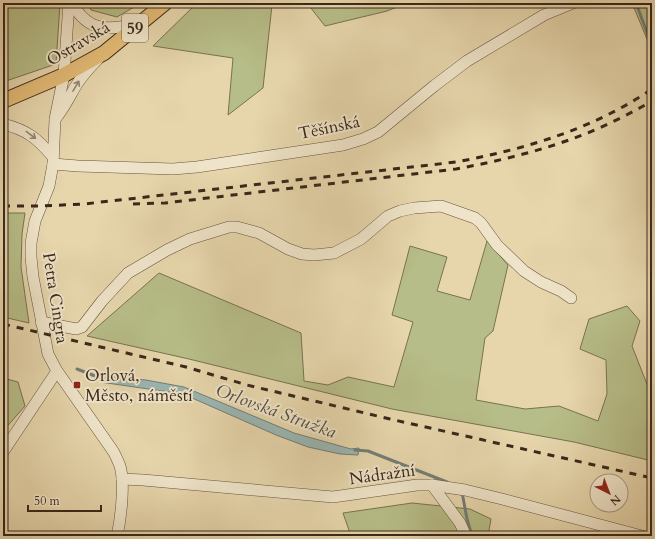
<svg xmlns="http://www.w3.org/2000/svg" width="655" height="539" viewBox="0 0 655 539" font-family="Cardo,serif">
<style>
.green{fill:#b7bd88;stroke:#787251}
.water{fill:#9ab7b3;stroke:#737e76}
.lines{fill:none;stroke-linecap:round;stroke-linejoin:round}
.stream{stroke:#737e76;stroke-width:3}
.minor-casing{stroke:#64543e;stroke-width:12}
.major-casing{stroke:#39281a;stroke-width:16}
.minor{stroke:#efe4c9;stroke-width:11}
.major{stroke:#e4bb76;stroke-width:14}
.rail{stroke:#39281a;stroke-width:3;stroke-dasharray:7 7;stroke-linecap:butt}
.oneway{stroke:#948672}
.poi-dot{fill:#8f2418;stroke:#efe4c9;stroke-width:1.5}
.labels{text-anchor:middle;stroke-width:4;stroke-linejoin:round;paint-order:stroke}
.shield{fill:#efe4c9;stroke:#70604e;stroke-width:1}
.shield-label{font-size:16px;font-weight:bold;fill:#39281a}
.street-label{font-size:17px;fill:#39281a;stroke:#efe4c9}
.poi-label{font-size:17px;fill:#39281a;stroke:#efe4c9;text-anchor:start}
.water-label{font-size:18px;font-style:italic;fill:#514c40;stroke:#efe4c9}
</style>
<rect width="100%" height="100%" fill="#e7d6ac"/>
<filter id="stains"><feTurbulence type="fractalNoise" baseFrequency=".005" numOctaves="4"/><feColorMatrix values="0 0 0 0 .2 0 0 0 0 .09 0 0 0 0 .02 0 0 0 .5 -.17"/></filter>
<radialGradient id="worn" r=".72"><stop offset=".6" stop-color="#630" stop-opacity="0"/><stop offset="1" stop-color="#630" stop-opacity=".3"/></radialGradient>
<g class="green">
<polygon points="3,3 60,3 56,64 3,82"/>
<polygon points="88,3 141,3 117,17 91,10"/>
<polygon points="197,3 271,3 272,5 263,88 228,115 233,58 153,46"/>
<polygon points="307,3 407,3 387,11 325,26"/>
<polygon points="632,3 652,3 652,51"/>
<polygon points="3,213 25,213 22,234 21,267 29,323 3,317"/>
<polygon points="487,241 508,265 493,331 485,338 476,400 525,409 559,406 598,421 607,394 606,360 580,349 589,319 627,306 640,321 632,346 652,397 652,461 574,442 392,409 189,359 87,336 159,273 301,333 304,381 328,385 348,377 394,387 413,322 392,315 410,246 447,257 437,291 470,300"/>
<polygon points="3,378 18,382 25,406 3,431"/>
<polygon points="412,503 470,509 491,519 488,536 351,536 343,513"/>
</g>
<polygon class="water" points="102,376 146,380 184,387 294,433 351,449 359,448 358,455 340,454 308,447 276,435 183,394 100,382"/>
<g class="lines">
<g class="stream">
<polyline points="636,3 652,46"/>
<polyline points="77,369 103,379"/>
<polyline points="355,450 368,451 447,482"/>
<polyline points="462,492 467,519 472,536"/>
</g>
<g class="minor-casing">
<g id="minor">
<path d="M 69,3 L 64,75 L 55,119 L 53,164 L 49,186 L 35,221 L 31,243 L 31,257 L 33,277 L 48,354 L 57,371 L 113,451 C 116,456 118,461 120,466 C 125,483 121,518 117,536"/>
<path d="M 72,3 C 89,34 110,30 140,23"/>
<path d="M 56,118 C 64,108 68,100 74,89 C 80,78 89,68 98,59"/>
<path d="M 3,124 C 27,130 37,138 53,157"/>
<polyline points="53,164 78,166 173,169 197,167 343,145 363,139 378,132 434,86 467,61 544,15 573,3"/>
<polyline points="41,322 76,329 82,327 102,301 128,273 167,250 190,239 229,227 237,227 259,233 288,249 302,254 314,255 334,253 361,239 388,216 400,211 414,208 441,206 475,218 481,223 497,245 524,271 541,282 561,291 571,298"/>
<polyline points="3,452 57,371"/>
<polyline points="122,479 143,480 333,497 417,485 432,485 465,490 502,499 642,536"/>
<polyline points="432,485 460,523 466,536"/>
</g>
</g>
<g class="major-casing">
<polyline id="major" points="3,101 64,75 104,53 165,3"/>
</g>
<use href="#minor" class="minor"/>
<use href="#major" class="major"/>
<g class="rail">
<path d="M 133,204 L 165,203 L 456,169 C 494,162 532,153 569,140 C 598,130 626,116 652,101"/>
<path d="M 3,206 L 41,206 L 84,204 L 456,162 C 526,149 593,129 652,89"/>
<polyline points="3,324 186,367 247,385 390,419 652,478"/>
</g>
</g>
<defs><path id="oneway-shaft" d="M-6 0H5M1.5-3L5.5 0L1.5 3" fill="none" stroke-width="1.6" stroke-linecap="round" stroke-linejoin="round"/></defs>
<g class="oneway">
<use href="#oneway-shaft" transform="translate(76 86) rotate(-59)"/>
<use href="#oneway-shaft" transform="translate(31 135) rotate(37)"/>
</g>
<rect class="poi-dot" x="73" y="381" width="8" height="8" rx="2"/>
<g class="labels">
<rect class="shield" x="122" y="14" width="26" height="28" rx="3"/>
<g class="shield-label">
<text x="135" y="34">59</text>
</g>
<g class="street-label">
<text transform="translate(78 43) rotate(-31)" y="6">Ostravská</text>
<text transform="translate(329 127) rotate(-12)" y="6">Těšínská</text>
<text transform="translate(56 298) rotate(81)" y="6">Petra Cingra</text>
<text transform="translate(382 474) rotate(-8)" y="6">Nádražní</text>
</g>
<g class="poi-label">
<text x="85" y="381">Orlová,<tspan x="85" dy="20">Město, náměstí</tspan></text>
</g>
<g class="water-label">
<text transform="translate(276 411) rotate(20)" y="6">Orlovská Stružka</text>
</g>
</g>
<rect width="655" height="539" fill="none" stroke="#e7d6ac" stroke-width="16"/>
<rect x="4" y="4" width="647" height="531" fill="none" stroke="#39281a" stroke-width="2"/>
<rect x="8" y="8" width="639" height="523" fill="none" stroke="#39281a"/>
<g transform="translate(609 493) rotate(138)"><circle r="19" fill="#efe4c9" stroke="#a69983"/>
<path d="M0-3L7 15L0 10L-7 15Z" fill="#8f2418"/>
<text y="-6" font-size="11" font-weight="bold" text-anchor="middle" fill="#39281a">N</text>
</g>
<path d="M28 505v6h73v-6" fill="none" stroke="#39281a" stroke-width="2"/>
<text x="34" y="505" font-size="12" fill="#39281a" stroke="#efe4c9" stroke-width="3" paint-order="stroke">50 m</text>
<rect width="100%" height="100%" filter="url(#stains)"/>
<rect width="100%" height="100%" fill="url(#worn)"/>
</svg>
